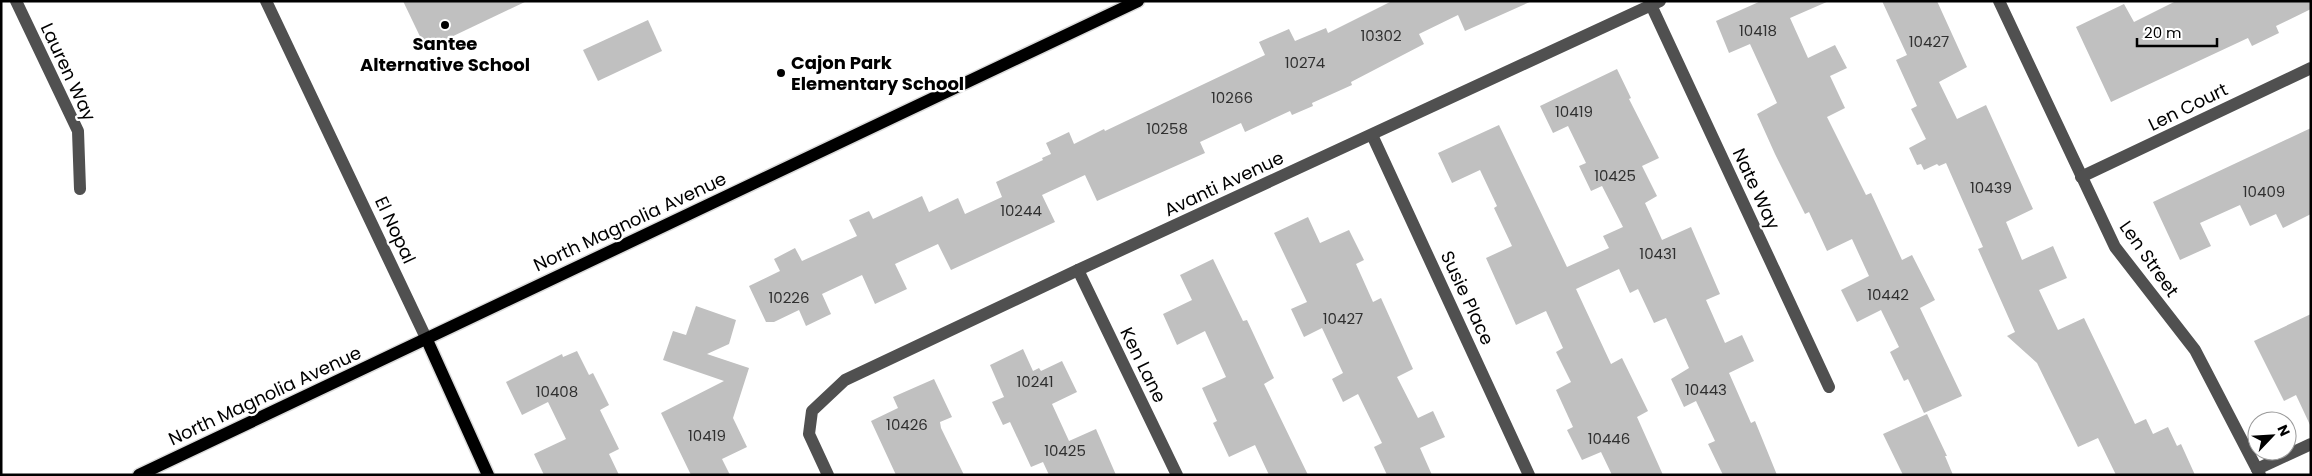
<svg xmlns="http://www.w3.org/2000/svg" width="2312" height="476" viewBox="0 0 2312 476" font-family="Poppins,sans-serif">
<style>
.building{fill:#c0c0c0}
.lines{fill:none;stroke-linecap:round;stroke-linejoin:round}
.major-casing{stroke:#dbdbdb;stroke-width:15}
.minor{stroke:#505050;stroke-width:12}
.major{stroke:#000;stroke-width:12}
.poi-dot{fill:#000;stroke:#fff;stroke-width:2}
.labels{text-anchor:middle;stroke-width:4.5;stroke-linejoin:round;paint-order:stroke}
.number-label{font-size:15px;fill:#303030}
.poi-label{font-size:18px;font-weight:bold;fill:#000;stroke:#fff}
.street-label{font-size:18px;fill:#000;stroke:#fff}
</style>
<rect width="100%" height="100%" fill="#fff"/>
<g class="building">
<polygon points="403,1 527,1 426,49"/>
<polygon points="1392,1 1532,1 1465,31 1458,15 1419,34 1424,44 1351,82 1352,85 1312,103 1313,106 1292,115 1290,111 1245,132 1241,123 1200,142 1205,153 1097,201 1085,175 1042,195 1055,222 951,270 938,244 895,264 907,289 875,304 862,275 822,294 831,314 806,326 799,310 774,322 766,322 749,286 780,271 774,259 795,248 802,261 857,236 849,220 869,211 873,219 922,196 929,212 958,198 965,214 1002,197 996,182 1043,160 1042,158 1051,154 1046,143 1069,132 1074,144 1104,129 1105,131 1265,55 1259,42 1289,29 1295,41 1326,28 1328,33"/>
<polygon points="1761,1 1829,1 1790,18 1808,58 1835,45 1847,68 1830,76 1845,108 1827,117 1866,195 1871,193 1902,260 1912,255 1935,300 1920,308 1962,396 1924,413 1908,379 1904,381 1890,352 1899,347 1881,310 1857,322 1841,290 1869,276 1852,239 1827,251 1809,212 1805,214 1775,154 1757,114 1777,103 1750,44 1729,53 1716,21"/>
<polygon points="1882,1 1937,1 1967,67 1939,82 1957,119 1986,105 2033,209 2006,222 2022,260 2053,246 2067,278 2039,290 2058,330 2084,318 2135,424 2146,419 2153,434 2168,427 2177,446 2181,444 2195,475 2116,475 2098,438 2078,447 2037,363 2007,336 2015,332 1978,249 1983,247 1946,163 1939,166 1937,164 1924,170 1921,164 1917,165 1909,148 1926,139 1911,109 1917,106 1896,60 1907,55"/>
<polygon points="2176,1 2311,1 2311,9 2276,26 2279,33 2252,46 2248,38 2111,102 2076,27 2124,4 2134,22"/>
<polygon points="648,20 662,51 598,81 583,50"/>
<polygon points="1617,69 1631,98 1629,99 1659,158 1642,166 1657,196 1645,203 1662,240 1691,227 1720,294 1706,300 1725,343 1742,335 1754,361 1729,373 1751,423 1755,421 1777,475 1723,475 1708,444 1715,441 1696,401 1684,407 1671,379 1689,368 1666,318 1654,323 1638,289 1630,293 1619,269 1576,289 1611,364 1622,358 1648,411 1637,417 1663,475 1612,475 1601,452 1582,460 1567,430 1573,427 1556,390 1571,382 1556,352 1563,348 1546,311 1516,325 1486,258 1512,246 1494,208 1497,206 1480,170 1452,183 1438,153 1499,125 1567,267 1609,248 1603,236 1623,227 1602,186 1591,191 1579,166 1586,163 1568,126 1553,133 1540,106"/>
<polygon points="2311,128 2311,214 2283,228 2276,214 2250,226 2240,205 2200,223 2211,246 2180,260 2153,202"/>
<polygon points="1308,217 1320,243 1349,230 1364,260 1356,264 1373,302 1381,298 1413,369 1397,377 1418,418 1433,411 1445,437 1420,448 1432,475 1387,475 1374,447 1382,443 1358,394 1343,402 1332,379 1343,373 1322,328 1304,337 1291,309 1307,302 1274,233"/>
<polygon points="1213,259 1243,321 1247,320 1274,378 1264,384 1308,475 1269,475 1255,445 1229,457 1213,423 1217,421 1202,388 1226,377 1205,331 1177,345 1163,314 1192,300 1180,275"/>
<polygon points="696,306 736,320 729,344 707,354 749,368 733,418 747,447 722,459 730,475 691,475 661,413 724,381 663,360 673,331 686,335"/>
<polygon points="2311,314 2311,427 2296,395 2284,401 2254,341"/>
<polygon points="1023,349 1033,371 1039,368 1041,371 1062,361 1077,392 1052,404 1069,441 1096,429 1116,475 1049,475 1043,462 1031,467 1010,422 1003,425 992,402 1004,397 990,365"/>
<polygon points="577,351 589,375 593,373 609,405 600,410 619,449 609,454 619,475 544,475 534,454 566,439 548,402 522,415 506,382 562,354 563,357"/>
<polygon points="934,379 952,417 940,422 941,428 964,475 896,475 871,421 898,408 893,397"/>
<polygon points="1927,414 1947,456 1945,456 1953,475 1903,475 1883,434"/>
</g>
<g class="lines">
<g class="major-casing">
<g id="major">
<polyline points="427,340 488,475"/>
<polyline points="139,475 1138,1"/>
</g>
</g>
<g class="minor">
<polyline points="16,1 78,131 80,189"/>
<polyline points="266,1 427,340"/>
<polyline points="1999,1 2115,247 2195,350 2260,475"/>
<polyline points="1651,5 1829,387"/>
<polyline points="1372,135 1529,475"/>
<polyline points="2081,177 2311,68"/>
<polyline points="1078,270 1177,475"/>
<polyline points="2257,469 2311,444"/>
<polyline points="828,475 809,434 812,411 845,380 1078,270 1660,1"/>
</g>
<use href="#major" class="major"/>
</g>
<g class="poi-dot">
<circle cx="445" cy="25" r="5"/>
<circle cx="781" cy="73" r="5"/>
</g>
<g class="labels">
<g class="number-label">
<text x="1758" y="36">10418</text>
<text x="1381" y="41">10302</text>
<text x="1929" y="47">10427</text>
<text x="1305" y="68">10274</text>
<text x="1232" y="103">10266</text>
<text x="1574" y="117">10419</text>
<text x="1167" y="134">10258</text>
<text x="1615" y="181">10425</text>
<text x="1991" y="193">10439</text>
<text x="2264" y="197">10409</text>
<text x="1021" y="216">10244</text>
<text x="1658" y="259">10431</text>
<text x="1888" y="300">10442</text>
<text x="789" y="303">10226</text>
<text x="1343" y="324">10427</text>
<text x="1035" y="387">10241</text>
<text x="1706" y="395">10443</text>
<text x="557" y="397">10408</text>
<text x="907" y="430">10426</text>
<text x="707" y="441">10419</text>
<text x="1609" y="444">10446</text>
<text x="1065" y="456">10425</text>
</g>
<g class="poi-label">
<text x="445" y="50">Santee<tspan x="445" dy="21">Alternative School</tspan></text>
<text x="791" y="69" text-anchor="start">Cajon Park<tspan x="791" dy="21">Elementary School</tspan></text>
</g>
<g class="street-label">
<text transform="translate(68 72) rotate(65)" y="6">Lauren Way</text>
<text transform="translate(2188 107) rotate(-26)" y="6">Len Court</text>
<text transform="translate(1224 184) rotate(-25)" y="6">Avanti Avenue</text>
<text transform="translate(1756 189) rotate(65)" y="6">Nate Way</text>
<text transform="translate(630 222) rotate(-25)" y="6">North Magnolia Avenue</text>
<text transform="translate(395 230) rotate(65)" y="6">El Nopal</text>
<text transform="translate(2149 259) rotate(55)" y="6">Len Street</text>
<text transform="translate(1467 298) rotate(65)" y="6">Susie Place</text>
<text transform="translate(1143 365) rotate(64)" y="6">Ken Lane</text>
<text transform="translate(265 396) rotate(-25)" y="6">North Magnolia Avenue</text>
</g>
</g>
<rect width="2312" height="476" fill="none" stroke="#000000" stroke-width="5"/>
<g transform="translate(2272 436) rotate(65)"><circle r="24" fill="#ffffff" stroke="#999999"/>
<path d="M0-4L9 19L0 12L-9 19Z" fill="#000000"/>
<text y="-8" font-size="14" font-weight="bold" text-anchor="middle" fill="#000000">N</text>
</g>
<path d="M2137 38v8h80v-8" fill="none" stroke="#000000" stroke-width="2.5"/>
<text x="2144" y="38" font-size="15" fill="#000000" stroke="#ffffff" stroke-width="4" paint-order="stroke">20 m</text>
</svg>
